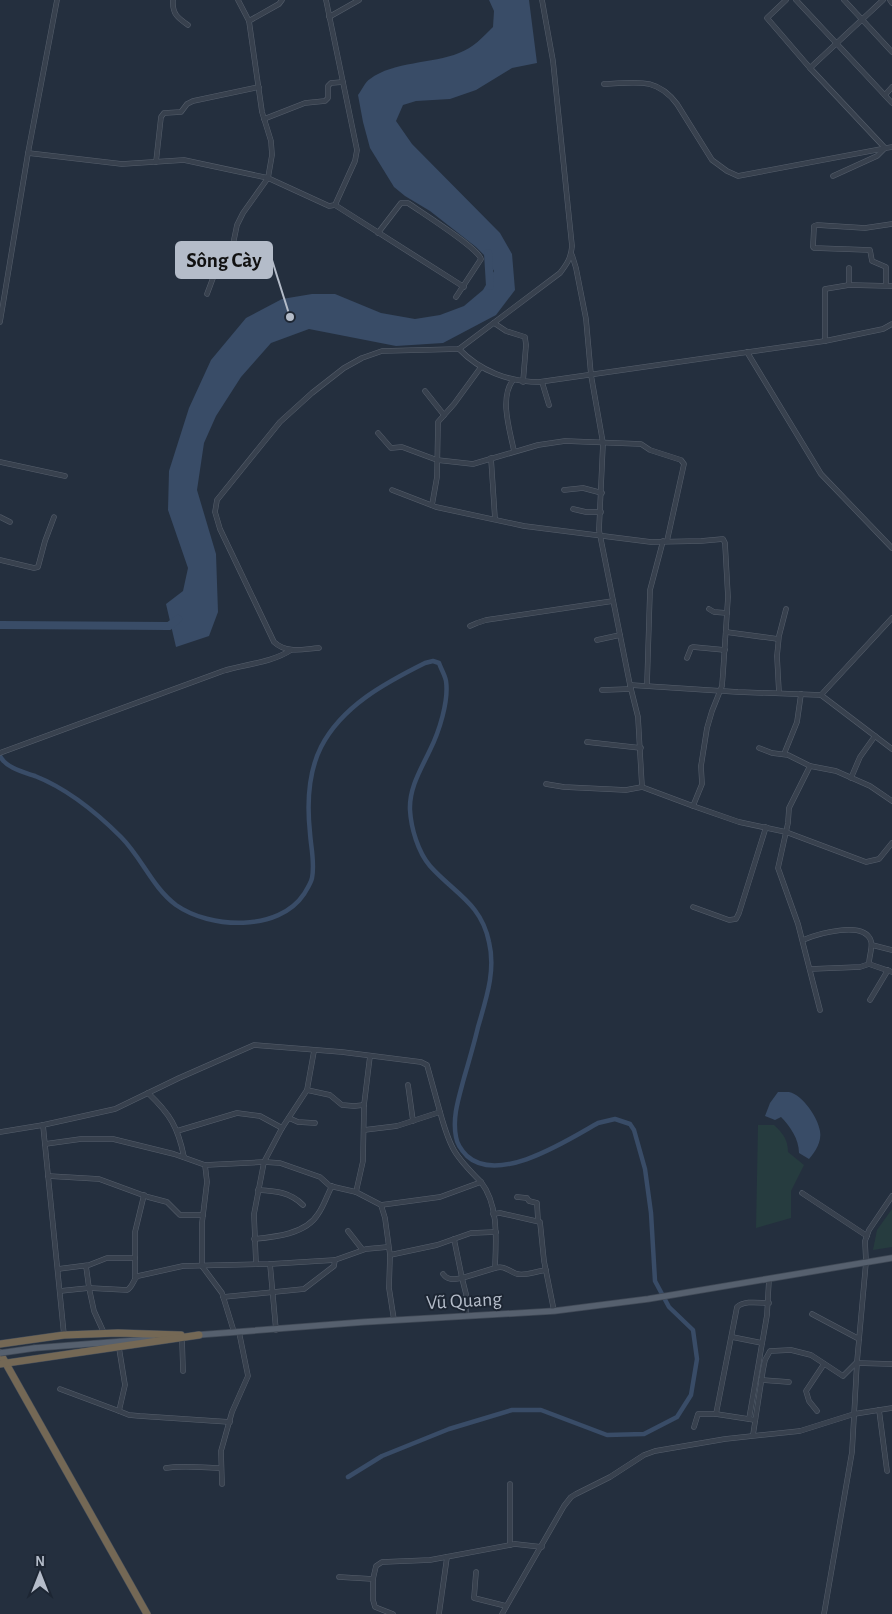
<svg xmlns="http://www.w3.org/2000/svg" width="892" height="1614" viewBox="0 0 892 1614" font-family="'Alegreya Sans',sans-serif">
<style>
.green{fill:#263c3f}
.water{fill:#394c67}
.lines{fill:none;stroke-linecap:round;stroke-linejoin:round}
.canal{stroke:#394c67;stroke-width:4.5}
.river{stroke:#394c67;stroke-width:8}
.minor-casing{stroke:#565f6c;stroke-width:5.5}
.major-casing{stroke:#414a57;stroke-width:7}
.highway-casing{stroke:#434c59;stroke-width:8}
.minor{stroke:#38414e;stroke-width:4.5}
.major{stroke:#56606e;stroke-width:5.5}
.highway{stroke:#746855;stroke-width:7}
.major-bridge-casing{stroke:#414a57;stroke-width:7;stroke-linecap:butt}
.major-bridge{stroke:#56606e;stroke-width:5.5}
.labels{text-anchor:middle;stroke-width:4;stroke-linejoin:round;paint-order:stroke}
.street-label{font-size:20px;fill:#b4bcc9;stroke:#1d2633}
.leader{fill:none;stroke:#b4bcc9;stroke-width:2}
.callout-dot{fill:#b4bcc9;stroke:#1d2633;stroke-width:2}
.callout{fill:#b4bcc9;stroke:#b4bcc9;stroke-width:2}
.callout-label{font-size:21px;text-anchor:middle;font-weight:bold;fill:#111}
</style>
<rect width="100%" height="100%" fill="#242f3e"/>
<g class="green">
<path d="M 758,1125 L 774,1125 C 783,1133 788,1140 788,1152 L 804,1165 L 791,1191 L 791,1218 L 756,1228 Z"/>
<polygon points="892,1209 892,1247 873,1250 877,1230"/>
</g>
<g class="water">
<path d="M 489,0 L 529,0 L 537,63 L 512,68 L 476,90 L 450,99 L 416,101 L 403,105 L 396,121 L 412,144 L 500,233 L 512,254 L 515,290 L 496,315 L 443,343 L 396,346 L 309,329 L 271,343 L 241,377 L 216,416 L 204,443 L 197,490 L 216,554 L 218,612 L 209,636 L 176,647 L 166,604 L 183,591 L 188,568 L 168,510 L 169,471 L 189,408 L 211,360 L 246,318 L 282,299 L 312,294 L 335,294 L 381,313 L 415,319 L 440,315 L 464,306 L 483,290 L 494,271 L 484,255 L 476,247 L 430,211 L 405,196 L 394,187 L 370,148 L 363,122 L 358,95 C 362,90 365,82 370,79 C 394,61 432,64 459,53 C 473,48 483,37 493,27 L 494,11 Z"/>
<path d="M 778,1092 C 781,1092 786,1092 789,1092 C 803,1095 818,1118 820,1131 C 822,1142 815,1152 809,1159 L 799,1153 C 799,1139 790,1126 781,1117 L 775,1120 L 765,1116 L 770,1103 Z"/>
</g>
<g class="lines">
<path class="canal" d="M 0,756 C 6,768 23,772 35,776 C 68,789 97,813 121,837 C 142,858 152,887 176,905 C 210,929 279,932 304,894 C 307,889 311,883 312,878 C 315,863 311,848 310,833 C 307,805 308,773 321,747 C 342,706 385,683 425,663 L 433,661 L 439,663 C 441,669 445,675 446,681 C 449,701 439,732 430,750 C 421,769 409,788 410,810 C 411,828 418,852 430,866 C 454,893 481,903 489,942 C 496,971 486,999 478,1027 C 474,1044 469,1061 464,1078 C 459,1097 452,1117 456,1137 C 457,1144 462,1151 467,1156 C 499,1185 568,1140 598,1123 L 615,1119 L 630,1124 L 634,1130 L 645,1169 L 651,1213 L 655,1281 L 669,1307 L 693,1330 L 697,1359 L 691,1395 L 677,1417 L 644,1434 L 607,1435 L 541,1410 L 512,1410 L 449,1429 L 382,1456 L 348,1477"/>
<g class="river">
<polyline points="488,253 490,286"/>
<polyline points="0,625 169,626 178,619"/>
</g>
<g class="minor-casing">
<g id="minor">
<path d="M 173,0 C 172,14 178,18 188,25"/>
<polyline points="786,0 767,18 810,68 885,148 877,156 833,176"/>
<polyline points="796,0 892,103"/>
<polyline points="844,0 892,52"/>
<polyline points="890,0 892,3"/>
<polyline points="329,17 359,0"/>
<polyline points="249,21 279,4 282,0"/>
<polyline points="810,68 883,0"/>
<path d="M 604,84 C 635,83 656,76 677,104 L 712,160 L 727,171 L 738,176 L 892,147"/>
<polyline points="885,95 892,87"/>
<polyline points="264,119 305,103 325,101 328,98 328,86 331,83 343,82"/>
<polyline points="28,153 122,164 184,160 268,178 329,206 335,205 355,161 357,150 326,0"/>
<polyline points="156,162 161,117 164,113 181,112 187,104 193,101 259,87"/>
<polyline points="335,205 464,287"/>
<path d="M 378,233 L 401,203 L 408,203 C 422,213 477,247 481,259 L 456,297"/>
<polyline points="572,255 576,268 586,319 591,375 603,443 599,530 630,685 638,717 642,787"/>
<polyline points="849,268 849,285"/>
<polyline points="886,285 886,267 872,261 870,250 814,248 813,247 814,226 817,225 865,228 892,224"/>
<polyline points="207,294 219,262 231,254 237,225 243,213 268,178 272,155 271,141 262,112 249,21 238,0"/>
<polyline points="0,322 28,153 57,0"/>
<polyline points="494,323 506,331 525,337 526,345 523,382"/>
<polyline points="825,341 825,289 849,285 892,286"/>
<path d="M 459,349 C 480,371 509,382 539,382 L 825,341 L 883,329 L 892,324"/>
<polyline points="747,352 821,474 892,548"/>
<path d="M 513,380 C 499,398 510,431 514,451"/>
<polyline points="542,382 549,405"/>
<polyline points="425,391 444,415"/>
<polyline points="378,433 391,448 402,447 437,460 473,464 538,445 565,441 641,444 650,450 681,460 684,464 667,541"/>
<polyline points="491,458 495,519"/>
<polyline points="0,462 65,476"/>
<polyline points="392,490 436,507 524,526 651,542 701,541 723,539 725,543 728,597 723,673 722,686 712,711 707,728 701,766 702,784 693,806"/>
<polyline points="564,490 583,488 602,493"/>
<polyline points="432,505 437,477 438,422 454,404 481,367"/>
<polyline points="573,509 586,512 601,512"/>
<polyline points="0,517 10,522"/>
<polyline points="0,560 34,568 38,567 45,541 54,517"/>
<polyline points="709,609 714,612 727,613"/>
<polyline points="470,626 477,623 486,620 613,601"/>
<polyline points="726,632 778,639"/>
<polyline points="597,640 620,635"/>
<path d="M 319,648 C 303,649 287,654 274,642 L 220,529 L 215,512 L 217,500 L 280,422 L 312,393 L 344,368 L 362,358 L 382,351 L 459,349 L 560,273 C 567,264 571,258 572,246 L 553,61 L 542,0"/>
<polyline points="687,658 691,648 693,647 725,650"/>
<polyline points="630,685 738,692 821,695 892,749"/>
<polyline points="647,685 650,590 663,541"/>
<polyline points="602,690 631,689"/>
<polyline points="779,693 777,656 779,636 786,609"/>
<polyline points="821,695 892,618"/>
<polyline points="587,742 641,748"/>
<polyline points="759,748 772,753 788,755 810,766 836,771 870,786 892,801"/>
<path d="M 0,753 L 223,671 C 245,664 271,663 291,650"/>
<polyline points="784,754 797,722 801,694"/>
<polyline points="810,766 789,808 788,823 778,868 798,924 820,1010"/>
<polyline points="851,778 860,757 875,736"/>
<polyline points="546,784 564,787 626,790 642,787 693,806 739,822 786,832 866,862 879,859 892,843"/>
<polyline points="693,907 729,920 736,919 739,913 766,827"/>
<path d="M 803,940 C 817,934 864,920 871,941 C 873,947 869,956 869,964"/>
<polyline points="872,945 892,950"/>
<polyline points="810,969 860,967 869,964 892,972"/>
<polyline points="870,1000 888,970"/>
<polyline points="408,1085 413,1121"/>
<polyline points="307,1090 330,1095 342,1105 354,1106 364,1105"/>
<path d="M 148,1093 C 170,1114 178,1127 184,1157"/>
<path d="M 440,1112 C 450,1148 454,1155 481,1182"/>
<polyline points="289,1118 298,1122 315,1123"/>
<polyline points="43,1125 115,1109 179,1078 254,1045 342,1052 421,1062 427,1065 440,1112 397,1126 364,1130"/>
<polyline points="177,1131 237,1113 260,1116 282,1128"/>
<polyline points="0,1132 43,1125 64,1335"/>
<polyline points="45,1144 81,1139 113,1139 174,1154 205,1165"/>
<polyline points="48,1176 99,1179 148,1197 167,1202 180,1215 203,1215"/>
<path d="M 258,1190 C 276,1191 290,1192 303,1205"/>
<polyline points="356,1192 363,1161 364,1105 370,1056"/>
<polyline points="802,1193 867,1236"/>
<polyline points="517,1197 527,1198 529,1201 537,1203 538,1221"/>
<polyline points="381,1205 385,1218 390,1255 389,1288 394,1320"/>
<polyline points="493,1214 500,1213 540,1222 544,1261 554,1311"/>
<polyline points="348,1231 362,1249"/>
<path d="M 254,1239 C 275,1237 306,1234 318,1214 C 324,1206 327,1195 332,1186"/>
<polyline points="390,1255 437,1245 471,1233 496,1232"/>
<polyline points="335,1260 366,1249 388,1247"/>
<polyline points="256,1264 254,1214 264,1162 282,1128 307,1090 314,1051"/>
<polyline points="270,1264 276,1330"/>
<path d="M 495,1268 C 505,1265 508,1271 517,1274 C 527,1276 537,1271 546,1270"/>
<polyline points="58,1269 89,1265 107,1258 135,1258"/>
<path d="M 443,1274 C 448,1281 454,1279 462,1278 L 454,1239"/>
<polyline points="135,1278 135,1232 144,1195"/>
<polyline points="60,1291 89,1288 86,1266"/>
<polyline points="812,1314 859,1339"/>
<path d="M 234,1332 L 222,1293 L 202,1266 L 202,1223 L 207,1182 L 205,1165 L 264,1162 L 280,1163 L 320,1177 L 330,1186 L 356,1192 L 381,1205 L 440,1197 L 481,1182 C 499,1205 496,1240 495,1268 L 462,1278 L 466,1294 L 466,1316"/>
<path d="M 104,1333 L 94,1311 L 89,1288 L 127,1290 C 133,1287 133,1279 138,1276 L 183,1266 L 270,1264 L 335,1260 L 334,1266 L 304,1289 L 223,1297"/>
<polyline points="732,1337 762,1343"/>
<polyline points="182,1338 183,1371"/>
<polyline points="119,1348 125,1385 119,1411 129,1415 140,1416 230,1422"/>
<polyline points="761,1380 789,1382"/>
<polyline points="60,1389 119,1411"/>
<polyline points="879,1410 887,1471"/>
<polyline points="817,1411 809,1401 806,1391 824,1364"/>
<polyline points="749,1419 767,1315 769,1279"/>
<path d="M 755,1420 L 716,1414 L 737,1307 C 745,1300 759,1303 769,1303"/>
<polyline points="694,1427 698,1414 716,1414"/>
<polyline points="753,1435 763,1370 765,1360 770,1351 791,1350 811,1355 843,1376 856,1363 892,1364"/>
<path d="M 166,1468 C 186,1465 201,1468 221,1468"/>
<polyline points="222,1484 221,1451 232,1412 248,1376 239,1332"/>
<polyline points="510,1484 510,1545"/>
<polyline points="476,1572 474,1598 506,1606"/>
<polyline points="339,1577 373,1579 373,1600 375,1607 393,1614"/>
<polyline points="373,1579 376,1566 382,1562 430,1560 515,1544 542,1547"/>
<polyline points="439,1614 447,1557"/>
<polyline points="502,1614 564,1506 571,1497 576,1494 610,1477 644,1455 655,1451 725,1439 800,1431 854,1414 892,1408"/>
<polyline points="824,1614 852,1452 857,1362 866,1262 865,1241 869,1230 892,1196"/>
</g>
</g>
<g class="major-casing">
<g id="major">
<polyline points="197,1335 364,1322 554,1311 648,1299 892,1258"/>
<polyline points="35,1348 153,1339"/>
</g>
</g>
<g class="highway-casing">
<g id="highway">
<polyline points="0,1344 64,1335 118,1333 181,1335"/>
<polyline points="0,1353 147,1614"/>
<polyline points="0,1364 199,1335"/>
</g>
</g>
<use href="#minor" class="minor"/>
<use href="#major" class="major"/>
<use href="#highway" class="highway"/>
<g class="major-bridge-casing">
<polyline id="major-bridge" points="0,1353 35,1348"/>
</g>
<use href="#major-bridge" class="major-bridge"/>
</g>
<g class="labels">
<g class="street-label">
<text transform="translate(464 1300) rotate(-3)" y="7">Vũ Quang</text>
</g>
</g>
<path class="leader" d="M290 317L272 260"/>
<circle class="callout-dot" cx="290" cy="317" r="5"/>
<rect class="callout" x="176" y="242" width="96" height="36" rx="5"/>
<g class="callout-label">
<text x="224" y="267">Sông Cày</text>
</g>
<g transform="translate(40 1574)" stroke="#1d2633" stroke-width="4" paint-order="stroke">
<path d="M0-4L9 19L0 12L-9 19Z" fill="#b4bcc9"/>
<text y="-8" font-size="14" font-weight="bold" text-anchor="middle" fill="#b4bcc9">N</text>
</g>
</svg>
